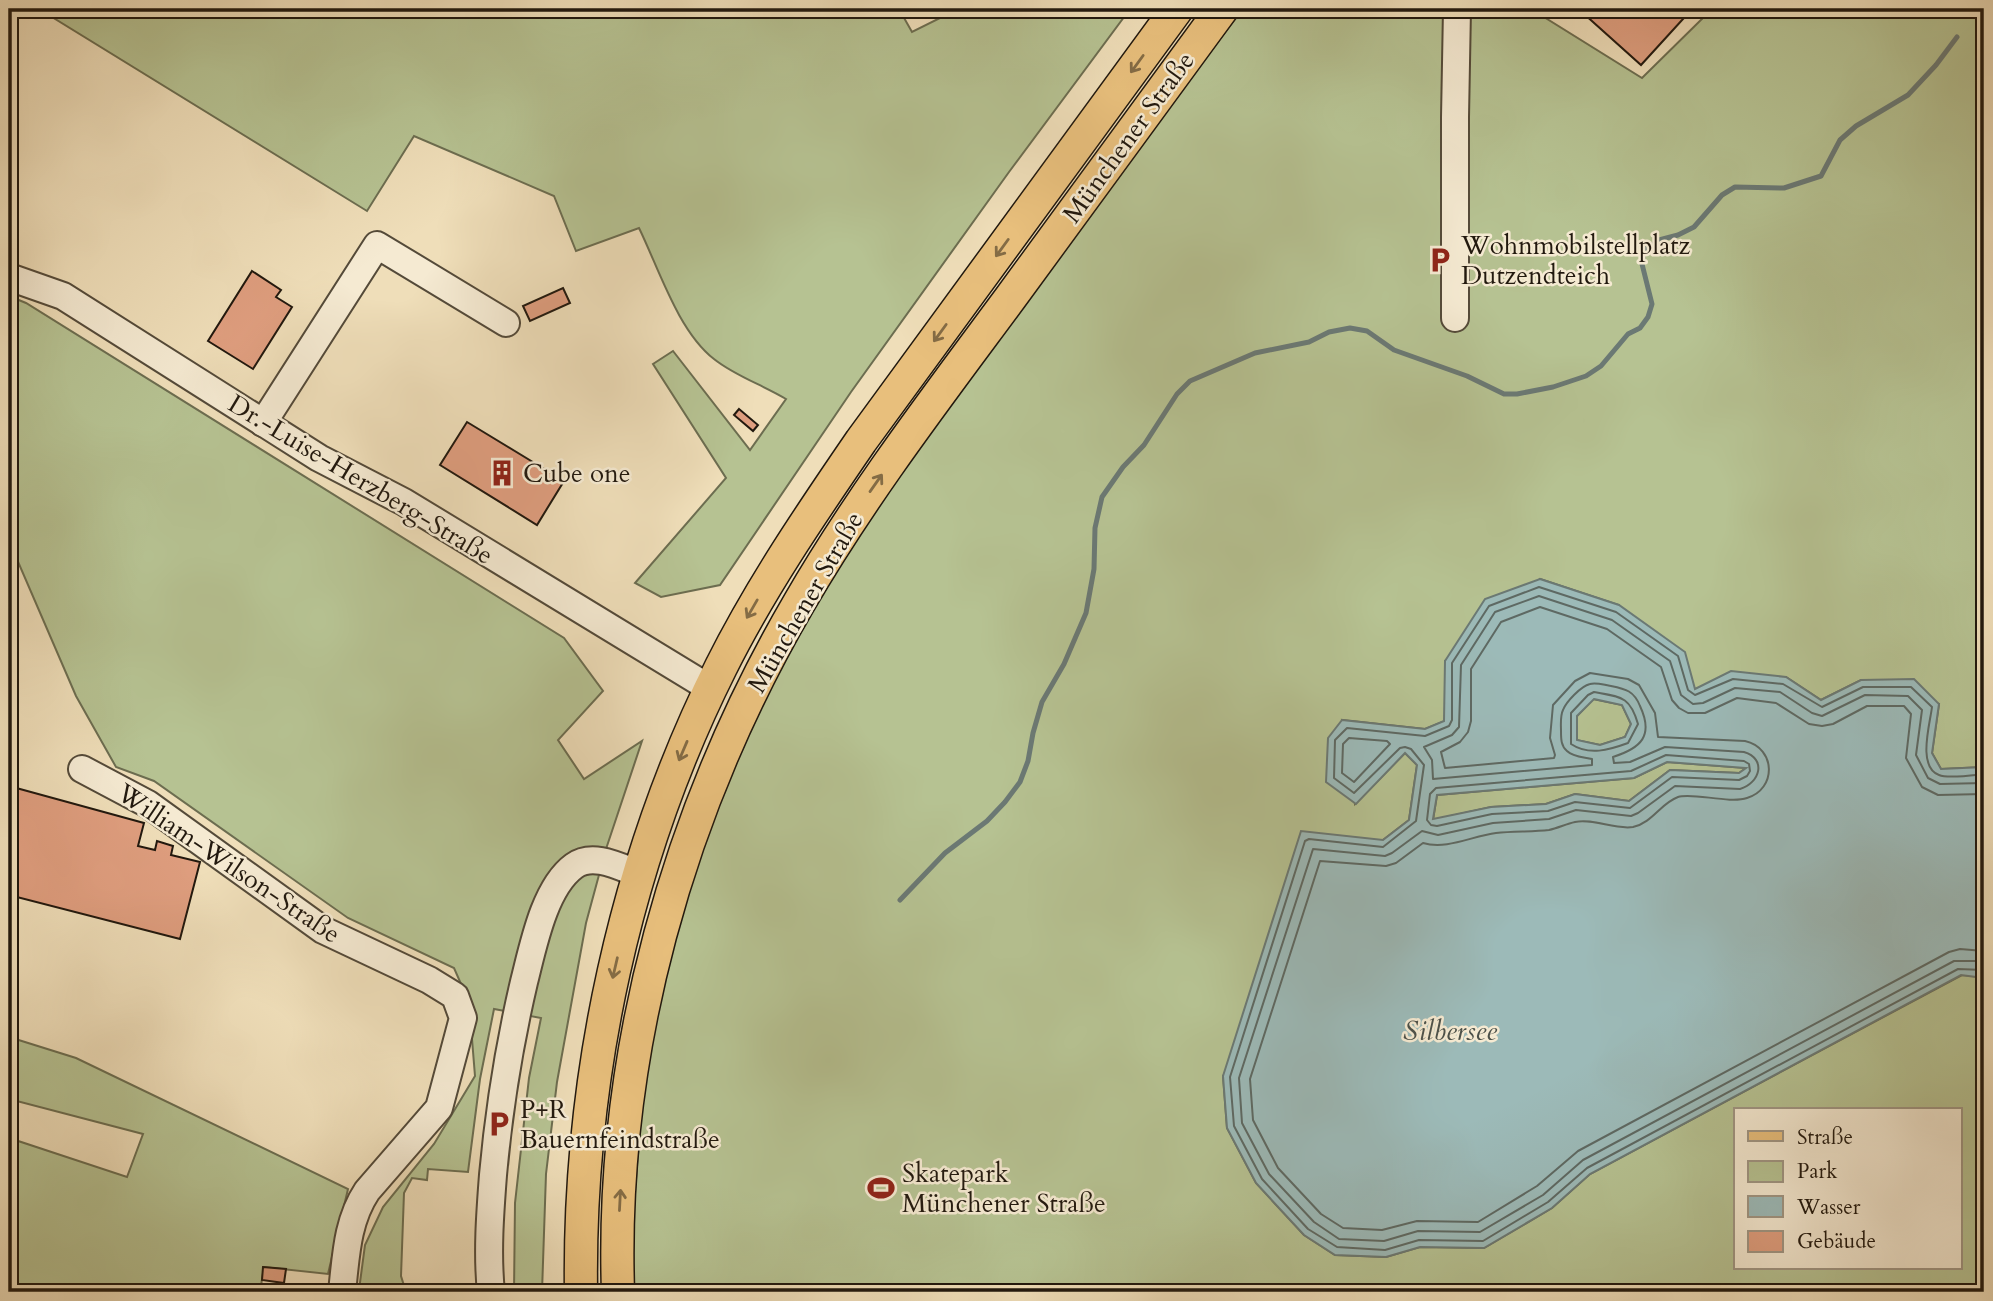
<svg xmlns="http://www.w3.org/2000/svg" width="1993" height="1301" viewBox="0 0 1993 1301" font-family="Cardo,serif">
<style>
.green{fill:#b6c292;stroke:#6c6d50;stroke-width:2;fill-rule:evenodd}
.water{fill:#9cbab8;stroke:#6b7974;stroke-width:2;fill-rule:evenodd}
.lines{fill:none;stroke-linecap:round;stroke-linejoin:round}
.shore{stroke:#5e6963;stroke-width:2}
.stream{stroke:#6b7974;stroke-width:5}
.building{fill:#df9e7f;stroke:#21180e;stroke-width:2}
.minor-casing{stroke:#544a39;stroke-width:30}
.major-casing{stroke:#21180e;stroke-width:35}
.minor{stroke:#f5ead2;stroke-width:26}
.major{stroke:#e8bf7c;stroke-width:32}
.oneway{stroke:#846c45}
.labels{text-anchor:middle;stroke-width:5;stroke-linejoin:round;paint-order:stroke}
.street-label{font-size:26px;fill:#21180e;stroke:#f5ead2}
.poi-label{font-size:26px;fill:#21180e;stroke:#f5ead2;text-anchor:start}
.water-label{font-size:28px;font-style:italic;fill:#4c514a;stroke:#f5ead2}
</style>
<rect width="100%" height="100%" fill="#efdeb9"/>
<filter id="stains"><feTurbulence type="fractalNoise" baseFrequency=".00286" numOctaves="4"/><feColorMatrix values="0 0 0 0 .2 0 0 0 0 .09 0 0 0 0 .02 0 0 0 .5 -.17"/></filter>
<radialGradient id="worn" r=".72"><stop offset=".6" stop-color="#630" stop-opacity="0"/><stop offset="1" stop-color="#630" stop-opacity=".3"/></radialGradient>
<g class="green">
<path d="M 39,9 L 899,9 L 912,32 L 958,9 L 1130,9 L 1009,172 L 851,392 L 720,585 L 661,597 L 635,583 L 726,478 L 653,364 L 673,351 L 750,450 L 786,399 C 763,385 735,376 714,359 C 678,331 659,269 639,228 L 576,251 L 554,196 L 414,136 L 367,211 Z"/>
<path d="M 1243,9 L 1531,9 L 1642,78 L 1712,9 L 1984,9 L 1984,767 L 1941,769 L 1932,753 L 1939,704 L 1861,680 L 1821,700 L 1786,677 L 1695,689 L 1619,605 L 1540,579 L 1445,661 L 1445,721 L 1425,729 L 1342,720 L 1355,804 L 1405,753 L 1417,765 L 1409,820 L 1383,840 L 1223,1076 L 1227,1128 L 1256,1183 L 1304,1235 L 1335,1255 L 1386,1257 L 1420,1247 L 1484,1248 L 1552,1208 L 1590,1174 L 1962,975 L 1982,977 L 1984,978 L 1984,1292 L 627,1292 L 648,1029 L 721,779 L 837,556 L 1146,135 ZM 1736,1110 L 1960,1110 L 1960,1268 L 1736,1268 Z"/>
<polygon points="9,296 26,303 564,638 603,691 558,740 584,779 642,741 606,849 586,923 557,1082 546,1174 542,1292 514,1292 515,1203 529,1078 541,1018 494,1009 480,1079 468,1172 428,1169 427,1180 412,1178 404,1193 401,1276 406,1292 359,1290 365,1245 383,1207 434,1144 475,1076 469,1002 454,968 348,918 154,781 116,767 76,696 16,557 9,564"/>
<polygon points="1593,699 1622,705 1631,724 1625,737 1600,745 1576,740 1577,716"/>
<polygon points="1667,762 1746,768 1739,773 1670,770 1629,801 1575,794 1546,804 1491,807 1433,820 1437,795 1634,778"/>
<polygon points="9,1037 76,1058 348,1189 328,1274 264,1267 260,1292 9,1292 9,1138 127,1177 143,1134 9,1099"/>
</g>
<path class="water" d="M 1540,579 L 1619,605 L 1685,652 L 1695,689 L 1731,671 L 1786,677 L 1821,700 L 1861,680 L 1914,679 L 1939,704 L 1932,753 L 1941,769 L 1984,767 L 1984,978 L 1961,975 L 1590,1174 L 1552,1208 L 1484,1248 L 1420,1247 L 1386,1257 L 1335,1255 L 1304,1235 L 1256,1183 L 1227,1128 L 1223,1076 L 1301,831 L 1383,840 L 1409,820 L 1417,765 L 1405,753 L 1356,804 L 1326,782 L 1328,738 L 1342,720 L 1425,729 L 1444,721 L 1445,661 L 1485,599 ZM 1594,699 L 1622,705 L 1631,724 L 1625,737 L 1600,745 L 1577,740 L 1577,716 ZM 1667,762 L 1746,768 L 1739,773 L 1670,770 L 1629,801 L 1575,794 L 1546,804 L 1491,807 L 1433,819 L 1437,795 L 1634,778 Z"/>
<g class="lines">
<g class="shore">
<path d="M 1594,692 C 1621,697 1630,696 1638,724 L 1628,743 C 1609,750 1589,756 1571,744 L 1571,713 L 1588,695 Z"/>
<polygon points="1349,738 1387,741 1390,744 1354,782 1342,773 1343,744"/>
<polygon points="1666,755 1744,761 1749,764 1750,771 1747,776 1739,780 1672,777 1630,808 1575,802 1548,811 1492,814 1437,826 1431,825 1427,820 1430,794 1436,788 1631,771"/>
<path d="M 1984,774 C 1974,775 1948,779 1939,775 C 1917,767 1930,724 1932,707 L 1911,687 L 1863,687 L 1822,707 L 1783,684 L 1733,679 L 1695,695 L 1688,690 L 1678,656 L 1616,612 L 1539,587 L 1489,606 L 1452,663 L 1452,720 L 1449,726 L 1425,736 L 1347,728 L 1335,740 L 1334,778 L 1354,793 L 1400,748 L 1405,747 L 1411,749 L 1424,765 L 1416,821 L 1383,847 L 1309,839 L 1305,841 L 1230,1077 L 1234,1126 L 1262,1179 L 1308,1229 L 1337,1247 L 1385,1250 L 1419,1240 L 1483,1241 L 1548,1202 L 1587,1168 L 1958,969 L 1984,970"/>
<path d="M 1984,783 L 1940,784 L 1928,778 L 1916,755 L 1922,710 L 1908,696 L 1865,695 L 1822,716 L 1812,713 L 1780,692 L 1735,688 L 1703,703 L 1693,704 L 1681,695 L 1670,661 L 1612,620 L 1539,596 L 1495,612 L 1461,665 L 1459,727 L 1452,735 L 1424,747 L 1432,760 L 1433,779 L 1592,765 L 1592,759 C 1584,757 1573,757 1567,751 C 1561,746 1561,739 1561,731 C 1561,725 1560,716 1563,710 C 1566,702 1581,686 1590,684 C 1596,682 1604,685 1611,686 C 1626,689 1634,691 1640,706 C 1654,736 1641,748 1613,757 L 1614,763 L 1630,762 L 1665,747 L 1744,752 C 1767,759 1760,783 1740,789 L 1675,786 L 1638,813 L 1631,816 L 1576,810 L 1549,819 L 1493,823 L 1438,835 L 1422,831 L 1392,853 L 1385,856 L 1313,849 L 1239,1078 L 1242,1123 L 1269,1174 L 1314,1222 L 1339,1239 L 1384,1241 L 1418,1231 L 1480,1232 L 1543,1195 L 1583,1160 L 1954,961 L 1984,961"/>
<path d="M 1984,794 L 1938,795 L 1922,787 L 1906,758 L 1911,714 L 1904,706 L 1867,706 L 1833,724 L 1822,726 L 1809,724 L 1776,703 L 1737,698 L 1705,713 L 1688,713 L 1679,708 L 1672,700 L 1661,667 L 1607,629 L 1540,607 L 1501,622 L 1471,669 L 1471,721 L 1468,732 L 1460,742 L 1441,752 L 1445,768 L 1554,758 L 1555,755 L 1550,738 L 1553,705 L 1575,681 L 1590,673 L 1628,679 L 1639,685 L 1655,713 L 1658,737 L 1745,741 C 1776,748 1777,789 1747,798 C 1729,804 1692,792 1678,797 C 1661,803 1652,823 1633,827 C 1614,830 1594,818 1575,822 C 1566,824 1558,828 1549,830 C 1532,832 1514,831 1496,833 C 1472,836 1447,850 1423,843 L 1396,863 L 1386,866 L 1320,861 L 1250,1079 L 1253,1120 L 1278,1168 L 1321,1214 L 1343,1228 L 1382,1230 L 1417,1221 L 1478,1222 L 1537,1186 L 1578,1151 L 1949,952 L 1960,949 L 1984,951"/>
</g>
<polyline class="stream" points="900,900 945,853 987,821 1005,802 1020,782 1028,761 1033,733 1042,702 1064,664 1086,613 1094,569 1095,528 1102,497 1123,467 1144,445 1177,394 1190,381 1255,353 1309,342 1329,332 1350,328 1367,331 1394,350 1467,376 1504,394 1517,394 1553,387 1586,376 1601,366 1628,334 1640,328 1648,317 1652,304 1642,264 1644,250 1659,240 1678,235 1694,227 1722,195 1735,187 1784,188 1821,176 1840,140 1856,126 1908,95 1936,65 1957,37"/>
</g>
<g class="building">
<polygon points="1588,9 1677,9 1675,11 1683,19 1641,65 1583,13"/>
<polygon points="252,271 281,290 276,297 292,307 253,369 208,341"/>
<polygon points="563,288 570,303 530,321 523,306"/>
<polygon points="739,409 758,425 753,431 734,415"/>
<polygon points="467,422 564,481 537,525 440,465"/>
<polygon points="9,786 144,823 138,846 155,850 157,841 173,846 171,855 200,862 180,939 9,895"/>
<polygon points="263,1267 286,1269 284,1283 262,1280"/>
</g>
<g class="lines">
<g class="minor-casing">
<g id="minor">
<polyline points="9,277 63,296 319,458 404,502 711,689"/>
<polyline points="1455,318 1455,117 1457,9"/>
<polyline points="263,423 377,245 506,323"/>
<path d="M 82,769 L 148,804 L 323,930 L 429,980 L 455,996 L 463,1018 L 439,1108 L 367,1191 C 347,1221 346,1256 342,1292"/>
<path d="M 491,1292 C 487,1254 490,1214 493,1175 C 499,1109 509,1046 524,982 C 533,947 544,888 574,866 C 593,852 620,867 639,874"/>
</g>
</g>
<g class="major-casing">
<g id="major">
<path d="M 581,1292 C 578,1078 625,859 721,667 C 761,587 811,514 861,441 L 1177,9"/>
<path d="M 618,1292 C 610,1052 678,810 799,603 C 861,496 937,397 1011,297 C 1081,201 1151,105 1222,9"/>
</g>
</g>
<use href="#minor" class="minor"/>
<use href="#major" class="major"/>
</g>
<defs><path id="oneway-shaft" d="M-6 0H5M1.5-3L5.5 0L1.5 3" fill="none" stroke-width="1.6" stroke-linecap="round" stroke-linejoin="round" transform="scale(1.75)"/></defs>
<g class="oneway">
<use href="#oneway-shaft" transform="translate(1137 64) rotate(126)"/>
<use href="#oneway-shaft" transform="translate(1002 248) rotate(126)"/>
<use href="#oneway-shaft" transform="translate(940 333) rotate(126)"/>
<use href="#oneway-shaft" transform="translate(876 483) rotate(-55)"/>
<use href="#oneway-shaft" transform="translate(752 609) rotate(120)"/>
<use href="#oneway-shaft" transform="translate(683 751) rotate(113)"/>
<use href="#oneway-shaft" transform="translate(615 968) rotate(103)"/>
<use href="#oneway-shaft" transform="translate(620 1200) rotate(-87)"/>
</g>
<defs>
<g id="parking-bare" transform="scale(2.1)"><path d="M-3.5-5.5H1a3.5 3.5 0 0 1 0 7H-1V5.5H-3.5ZM-1-3.4V-.6H.8a1.4 1.4 0 0 0 0-2.8Z" fill="#8f2418" stroke="#f5ead2" stroke-width="2.5" paint-order="stroke"/></g>
<g id="building-bare" transform="scale(2.1)"><path d="M-4-6H4V6H1V3H-1V6H-4ZM-2.5-4.3h1.7v1.8h-1.7ZM.8-4.3h1.7v1.8H.8ZM-2.5-1h1.7V.8h-1.7ZM.8-1h1.7V.8H.8Z" fill="#8f2418" stroke="#f5ead2" stroke-width="2.5" paint-order="stroke"/></g>
<g id="stadium-bare" transform="scale(2.1)"><path d="M0-5a6.5 5 0 1 0 0 10a6.5 5 0 1 0 0-10ZM-3.5-1.8h7v3.6h-7Z" fill="#8f2418" stroke="#f5ead2" stroke-width="2.5" paint-order="stroke"/></g>
</defs>
<g fill-rule="evenodd">
<use href="#parking-bare" x="1440" y="260"/>
<use href="#building-bare" x="502" y="473"/>
<use href="#parking-bare" x="499" y="1124"/>
<use href="#stadium-bare" x="881" y="1188"/>
</g>
<g class="labels">
<g class="street-label">
<text transform="translate(1128 137) rotate(-54)" y="9">Münchener Straße</text>
<text transform="translate(361 479) rotate(31)" y="9">Dr.-Luise-Herzberg-Straße</text>
<text transform="translate(805 602) rotate(-60)" y="9">Münchener Straße</text>
<text transform="translate(229 863) rotate(34)" y="9">William-Wilson-Straße</text>
</g>
<g class="poi-label">
<text x="1461" y="254">Wohnmobilstellplatz<tspan x="1461" dy="30">Dutzendteich</tspan></text>
<text x="523" y="482">Cube one</text>
<text x="520" y="1118">P+R<tspan x="520" dy="30">Bauernfeindstraße</tspan></text>
<text x="902" y="1182">Skatepark<tspan x="902" dy="30">Münchener Straße</tspan></text>
</g>
<g class="water-label">
<text x="1450" y="1040">Silbersee</text>
</g>
</g>
<rect width="1993" height="1301" fill="none" stroke="#efdeb9" stroke-width="35"/>
<rect x="10" y="10" width="1972" height="1280" fill="none" stroke="#21180e" stroke-width="3.5"/>
<rect x="18" y="18" width="1958" height="1266" fill="none" stroke="#21180e" stroke-width="2"/>
<rect x="1734" y="1108" width="228" height="161" fill="#f5ead2" stroke="#a09684" stroke-width="2"/>
<rect x="1748" y="1131" width="35" height="10" fill="#e8bf7c" stroke="#a09684" stroke-width="2"/>
<text x="1797" y="1144" font-size="21" fill="#21180e">Straße</text>
<rect x="1748" y="1161" width="35" height="21" fill="#b6c292" stroke="#a09684" stroke-width="2"/>
<text x="1797" y="1178" font-size="21" fill="#21180e">Park</text>
<rect x="1748" y="1196" width="35" height="21" fill="#9cbab8" stroke="#a09684" stroke-width="2"/>
<text x="1797" y="1214" font-size="21" fill="#21180e">Wasser</text>
<rect x="1748" y="1231" width="35" height="21" fill="#df9e7f" stroke="#a09684" stroke-width="2"/>
<text x="1797" y="1248" font-size="21" fill="#21180e">Gebäude</text>
<rect width="100%" height="100%" filter="url(#stains)"/>
<rect width="100%" height="100%" fill="url(#worn)"/>
</svg>
